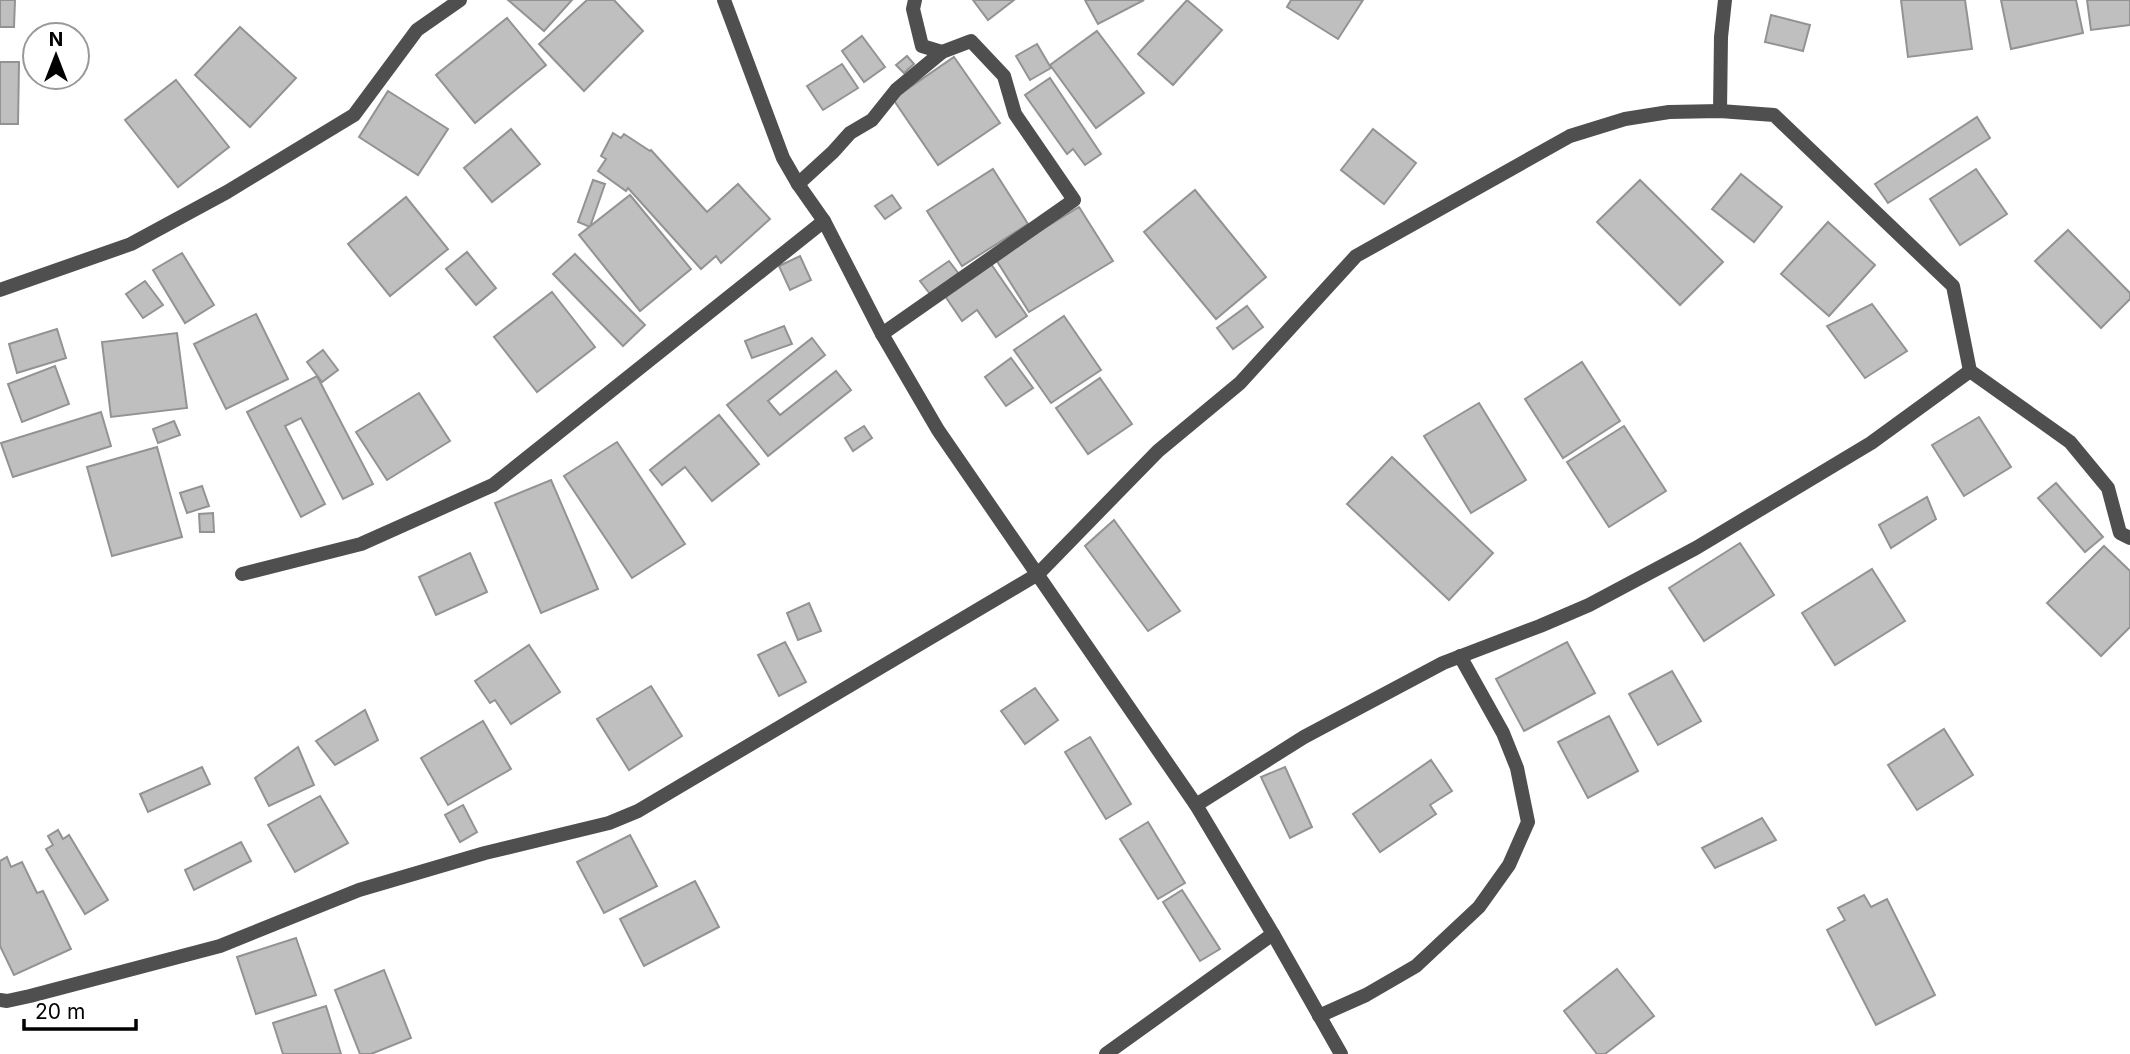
<svg xmlns="http://www.w3.org/2000/svg" width="2130" height="1054" viewBox="0 0 2130 1054" font-family="Inter,sans-serif">
<style>
.building{fill:#bfbfbf;stroke:#939393;stroke-width:2}
.lines{fill:none;stroke-linecap:round;stroke-linejoin:round}
.minor{stroke:#4f4f4f;stroke-width:14}
</style>
<rect width="100%" height="100%" fill="#fff"/>
<g class="building">
<polygon points="0,0 15,0 14,27 0,27"/>
<polygon points="508,0 572,0 544,31"/>
<polygon points="587,0 614,0 643,31 584,91 539,44"/>
<polygon points="973,0 1014,0 988,20"/>
<polygon points="1085,0 1144,0 1098,24"/>
<polygon points="1187,0 1222,30 1173,85 1138,54"/>
<polygon points="1291,0 1363,0 1338,39 1287,7"/>
<polygon points="1901,0 1965,0 1972,49 1908,57"/>
<polygon points="2001,0 2076,0 2083,33 2011,49"/>
<polygon points="2087,0 2130,0 2130,25 2091,30"/>
<polygon points="1771,15 1810,25 1803,51 1765,42"/>
<polygon points="507,18 546,65 475,123 436,75"/>
<polygon points="240,27 296,78 250,127 195,75"/>
<polygon points="1097,31 1144,93 1096,128 1050,65"/>
<polygon points="862,36 885,67 864,82 842,51"/>
<polygon points="1037,44 1051,68 1030,80 1016,56"/>
<polygon points="907,56 914,64 904,73 896,65"/>
<polygon points="954,57 1000,123 938,165 893,99"/>
<polygon points="0,62 19,62 18,124 0,124"/>
<polygon points="842,64 858,88 823,110 807,86"/>
<polygon points="1050,78 1101,154 1085,165 1073,149 1067,154 1025,95"/>
<polygon points="176,80 229,147 178,187 125,120"/>
<polygon points="388,91 448,129 418,175 359,137"/>
<polygon points="1977,117 1990,138 1888,203 1875,184"/>
<polygon points="511,129 540,164 492,202 464,168"/>
<polygon points="1373,129 1416,163 1384,204 1341,170"/>
<polygon points="613,133 621,138 624,134 650,151 651,150 707,212 738,184 770,219 721,263 716,256 701,269 628,188 626,191 598,171 606,159 601,156"/>
<polygon points="993,169 1028,224 962,266 927,211"/>
<polygon points="1976,169 2007,214 1960,245 1930,199"/>
<polygon points="1741,174 1782,207 1754,242 1712,209"/>
<polygon points="593,180 605,184 590,227 578,222"/>
<polygon points="1640,180 1723,262 1680,305 1597,222"/>
<polygon points="1195,190 1266,277 1216,319 1144,232"/>
<polygon points="630,195 691,269 640,311 579,235"/>
<polygon points="892,195 901,208 885,219 875,206"/>
<polygon points="406,197 448,249 390,296 348,244"/>
<polygon points="1079,207 1113,261 1029,312 995,258"/>
<polygon points="1828,222 1875,265 1829,316 1781,274"/>
<polygon points="2068,230 2130,293 2130,299 2101,328 2035,261"/>
<polygon points="467,252 496,288 476,305 446,269"/>
<polygon points="182,253 214,305 185,323 153,270"/>
<polygon points="575,254 645,325 623,346 553,274"/>
<polygon points="800,256 811,280 790,290 779,266"/>
<polygon points="949,261 959,274 930,294 920,281"/>
<polygon points="989,261 1027,316 996,337 977,310 962,321 943,293"/>
<polygon points="145,281 163,305 143,318 126,294"/>
<polygon points="552,292 595,347 537,392 494,337"/>
<polygon points="1872,304 1907,351 1865,378 1827,326"/>
<polygon points="1247,306 1263,327 1233,349 1217,328"/>
<polygon points="256,314 288,379 226,409 194,344"/>
<polygon points="1064,316 1101,370 1051,403 1014,350"/>
<polygon points="784,326 792,344 752,358 745,341"/>
<polygon points="57,329 66,358 17,373 9,344"/>
<polygon points="177,333 187,408 111,417 102,342"/>
<polygon points="812,338 825,355 768,401 780,415 836,371 851,390 768,456 727,405"/>
<polygon points="323,350 338,370 322,382 307,362"/>
<polygon points="1011,358 1033,388 1006,406 985,377"/>
<polygon points="1582,362 1620,421 1563,458 1525,399"/>
<polygon points="55,366 69,404 22,422 8,384"/>
<polygon points="317,376 373,484 343,499 301,418 285,426 325,504 301,517 247,412"/>
<polygon points="1100,378 1132,424 1088,454 1056,408"/>
<polygon points="419,393 450,441 387,480 356,432"/>
<polygon points="1479,403 1526,480 1471,513 1424,436"/>
<polygon points="101,412 111,446 13,477 1,443"/>
<polygon points="719,415 759,464 712,501 685,467 662,485 650,470"/>
<polygon points="1979,417 2011,467 1964,496 1932,445"/>
<polygon points="174,421 180,435 158,443 153,429"/>
<polygon points="864,426 872,438 853,451 845,438"/>
<polygon points="1624,426 1666,491 1609,527 1567,462"/>
<polygon points="617,442 685,544 632,578 564,476"/>
<polygon points="157,447 182,537 112,556 87,467"/>
<polygon points="1392,457 1493,553 1449,600 1347,504"/>
<polygon points="551,480 598,589 541,613 495,503"/>
<polygon points="2056,483 2103,537 2085,552 2038,498"/>
<polygon points="202,486 209,506 187,513 180,493"/>
<polygon points="1927,497 1936,519 1891,548 1879,525"/>
<polygon points="213,513 214,532 200,532 199,514"/>
<polygon points="1114,520 1180,611 1148,631 1085,546"/>
<polygon points="1740,543 1774,595 1704,641 1669,588"/>
<polygon points="2104,546 2130,571 2130,627 2101,656 2047,603"/>
<polygon points="470,553 487,592 436,615 419,577"/>
<polygon points="1872,569 1905,621 1835,665 1802,613"/>
<polygon points="809,603 821,631 798,640 787,613"/>
<polygon points="785,642 806,682 779,696 758,655"/>
<polygon points="1567,642 1595,693 1524,731 1496,679"/>
<polygon points="529,645 560,692 511,724 495,700 490,703 475,681"/>
<polygon points="1672,671 1701,721 1658,745 1629,694"/>
<polygon points="651,686 682,736 629,770 597,719"/>
<polygon points="1035,688 1058,720 1025,744 1001,711"/>
<polygon points="365,710 378,740 335,765 316,741"/>
<polygon points="1609,716 1638,771 1588,798 1558,742"/>
<polygon points="483,721 511,769 448,805 421,758"/>
<polygon points="1944,729 1973,775 1917,810 1888,765"/>
<polygon points="1090,737 1131,804 1106,819 1065,752"/>
<polygon points="298,747 314,785 269,806 255,778"/>
<polygon points="1431,760 1452,791 1430,805 1436,814 1380,852 1353,814"/>
<polygon points="202,767 210,784 148,812 140,794"/>
<polygon points="1285,767 1312,827 1290,838 1261,777"/>
<polygon points="320,796 348,843 295,872 268,825"/>
<polygon points="463,805 477,832 460,842 445,815"/>
<polygon points="1762,818 1776,840 1715,868 1702,848"/>
<polygon points="1148,822 1185,883 1158,899 1120,839"/>
<polygon points="58,830 63,839 69,835 108,900 85,914 46,849 53,845 48,836"/>
<polygon points="630,835 657,886 604,913 577,862"/>
<polygon points="241,842 251,861 194,890 185,870"/>
<polygon points="7,857 11,867 22,862 37,893 43,891 71,949 14,975 0,946 0,861"/>
<polygon points="695,881 719,927 644,966 620,919"/>
<polygon points="1182,890 1220,949 1200,961 1163,902"/>
<polygon points="1864,895 1871,907 1887,899 1935,995 1876,1025 1827,930 1845,920 1838,908"/>
<polygon points="296,938 316,995 256,1014 237,957"/>
<polygon points="1617,969 1654,1016 1605,1054 1597,1054 1564,1011"/>
<polygon points="384,970 411,1038 371,1054 360,1054 335,990"/>
<polygon points="326,1006 341,1054 283,1054 273,1023"/>
</g>
<g class="lines">
<g class="minor">
<polyline points="724,0 783,158 798,184 824,221 882,334 938,430 1196,805 1273,934 1341,1054"/>
<polyline points="915,0 913,9 922,46 942,52"/>
<polyline points="1720,111 1721,37 1725,0"/>
<polyline points="798,184 833,152 850,133 872,120 896,90 942,52 971,41 1004,76 1015,114 1074,200 882,334"/>
<polyline points="0,290 131,244 227,192 354,115 417,30 460,0"/>
<polyline points="242,574 361,544 493,485 824,221"/>
<polyline points="1196,805 1304,737 1443,663 1540,626 1589,605 1696,548 1871,443 1970,371"/>
<polyline points="0,1000 7,1001 30,996 220,946 359,890 485,853 609,823 638,811 1038,574 1158,451 1240,383 1356,256 1570,136 1625,119 1669,112 1720,111 1774,115 1953,286 1970,371 2070,442 2108,488 2120,533 2130,538"/>
<polyline points="1319,1016 1366,995 1416,966 1479,907 1509,865 1528,822 1517,768 1503,733 1460,656"/>
<polyline points="1106,1054 1273,934"/>
</g>
</g>
<g transform="translate(56 56)"><circle r="33" fill="#ffffff" stroke="#999999" stroke-width="2"/>
<path d="M0-5L12 26L0 18L-12 26Z" fill="#000000"/>
<text y="-10" font-size="19" font-weight="bold" text-anchor="middle" fill="#000000">N</text>
</g>
<path d="M24 1019v10h112v-10" fill="none" stroke="#000000" stroke-width="3.5"/>
<text x="35" y="1019" font-size="21" fill="#000000" stroke="#ffffff" stroke-width="5" paint-order="stroke">20 m</text>
</svg>
